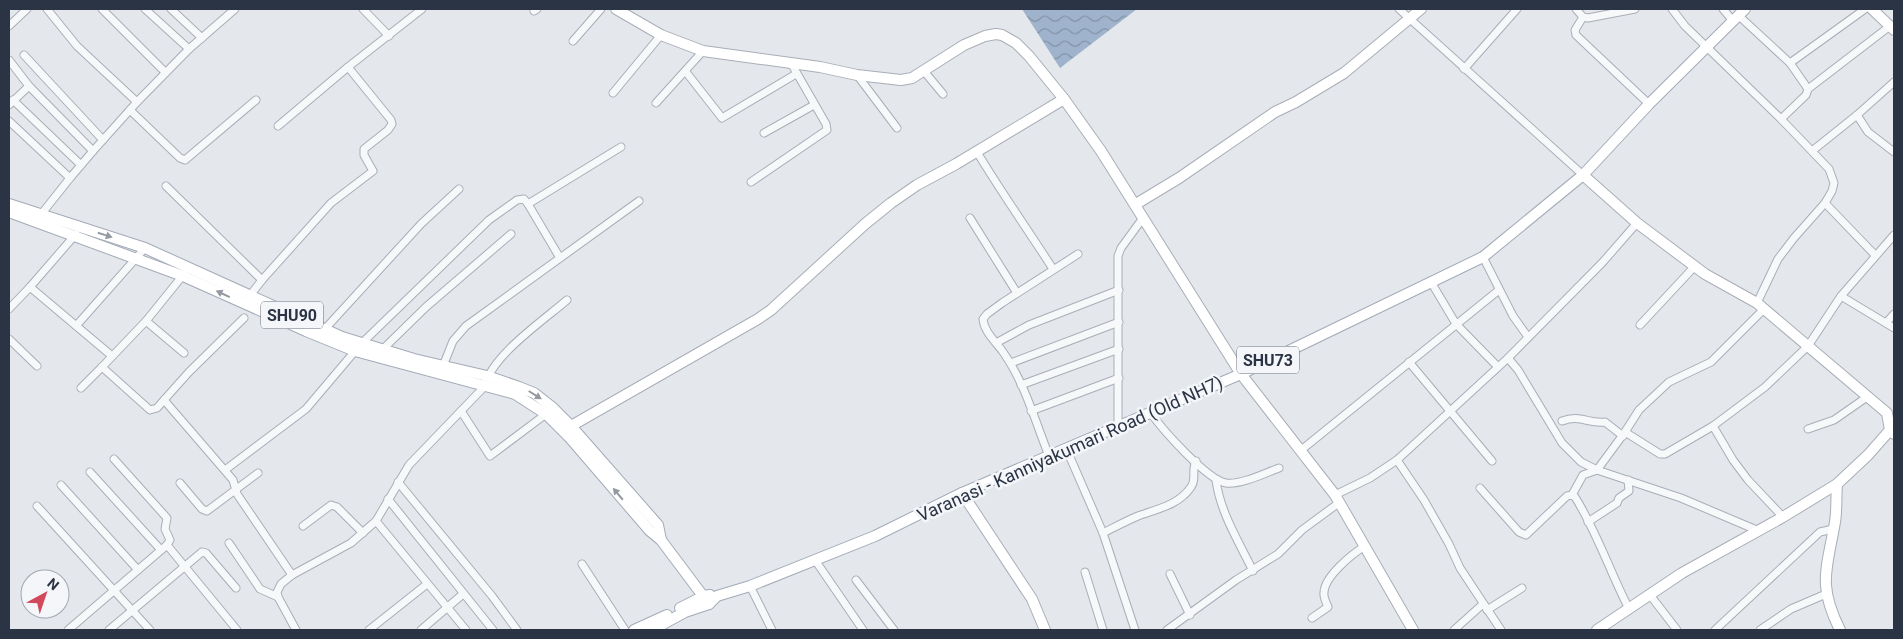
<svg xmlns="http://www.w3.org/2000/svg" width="1903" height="639" viewBox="0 0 1903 639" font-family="Roboto,sans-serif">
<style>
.water{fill:url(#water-waves)}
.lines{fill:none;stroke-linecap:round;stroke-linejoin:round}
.street-casing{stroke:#a9aeb7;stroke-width:9}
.secondary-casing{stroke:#a9aeb7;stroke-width:12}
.primary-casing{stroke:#a3abb8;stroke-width:12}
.street{stroke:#f7f8fa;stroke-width:7}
.secondary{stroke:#fff;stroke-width:10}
.primary{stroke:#fff;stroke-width:10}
.oneway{fill:#959aa2}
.labels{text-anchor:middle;stroke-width:5;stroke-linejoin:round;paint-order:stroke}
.shield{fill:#f4f6f9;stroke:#676e7b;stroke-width:1}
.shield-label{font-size:16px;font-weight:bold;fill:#2b3445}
.street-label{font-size:18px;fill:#2b3445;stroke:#f4f6f9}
</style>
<defs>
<pattern id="water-waves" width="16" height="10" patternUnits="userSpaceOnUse" patternTransform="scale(1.25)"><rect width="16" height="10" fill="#9fb4cc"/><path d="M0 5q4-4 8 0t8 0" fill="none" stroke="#8293a7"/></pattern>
</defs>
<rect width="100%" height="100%" fill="#e4e7ec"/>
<polygon class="water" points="1022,9 1137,9 1060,68"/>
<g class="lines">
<g class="street-casing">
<g id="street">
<polyline points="102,9 165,72"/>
<polyline points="145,9 189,49"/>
<polyline points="171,9 202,38"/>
<polyline points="363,9 389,36"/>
<polyline points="1399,9 1583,175"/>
<polyline points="1576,9 1583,17 1588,18 1635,9"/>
<polyline points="1672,9 1685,26 1781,119 1829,169 1834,183 1832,191 1825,203 1875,255"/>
<polyline points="1723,9 1733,21"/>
<polyline points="534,11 537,9"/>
<polyline points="1738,15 1790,63 1808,89 1806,95 1781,119"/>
<polyline points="1583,17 1575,30 1576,35 1649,104"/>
<polyline points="9,26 27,9"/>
<polyline points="573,41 601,9"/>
<polyline points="24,55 103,140"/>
<polyline points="9,60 29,86 93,151 137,102 77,46 47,9"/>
<polyline points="1790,63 1865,9"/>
<polyline points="1464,69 1517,9"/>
<polyline points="923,70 943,94"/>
<polyline points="686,72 722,118 796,74"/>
<polyline points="857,75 897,128"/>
<polyline points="1808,89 1890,26"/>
<polyline points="613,93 661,35"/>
<polyline points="13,100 81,165"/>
<polyline points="137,102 189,49 235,9"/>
<polyline points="656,103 703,51"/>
<polyline points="9,105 29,86"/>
<polyline points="130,110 180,158 185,160 256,100"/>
<polyline points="1857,115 1868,132 1894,152"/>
<polyline points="9,121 70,178 93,151"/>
<polyline points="278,126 348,67 422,9"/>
<polyline points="764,133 814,105"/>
<polyline points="1812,151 1857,115 1894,82"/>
<path d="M 977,152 C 1001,192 1028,230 1053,269"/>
<polyline points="751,182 827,130 826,124 791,63"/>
<polyline points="166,186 262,280"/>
<polyline points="528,204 621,147"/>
<polyline points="39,217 70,178"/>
<polyline points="970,218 1017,293"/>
<polyline points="1483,257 1513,316 1528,337"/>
<polyline points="184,274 146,321 102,367 150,410 157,408 164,400 233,480 237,494 292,575"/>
<polyline points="1431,282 1456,324 1498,367"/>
<polyline points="30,287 76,234"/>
<polyline points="1841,296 1894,328"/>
<polyline points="248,298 262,280 331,203 373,171 364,155 364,149 388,130 392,124 391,120 348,67"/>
<polyline points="1757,303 1778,259 1794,238 1825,203"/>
<polyline points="9,309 30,287 112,356"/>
<polyline points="146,321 184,353"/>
<polyline points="1886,323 1894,314"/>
<polyline points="1640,325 1695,266"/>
<polyline points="76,326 145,248"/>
<polyline points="324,330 421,224 459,189"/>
<polyline points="9,339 37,366"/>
<polyline points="996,343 1029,325 1119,290"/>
<polyline points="382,350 426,307 511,234"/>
<polyline points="1508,358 1518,370 1562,443 1581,462 1597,470 1681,498 1759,531"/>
<polyline points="1409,362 1492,461"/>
<polyline points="1011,363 1119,322"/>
<polyline points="443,366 453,341 466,326 639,201"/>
<polyline points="1021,385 1119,349"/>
<polyline points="81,388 102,367"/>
<polyline points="164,400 189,372 244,318"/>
<polyline points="461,411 490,456 546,414"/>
<polyline points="1031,411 1119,378"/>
<path d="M 1150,412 C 1162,429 1207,480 1226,483 C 1241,485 1265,473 1279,468"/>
<path d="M 1562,421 C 1581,414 1587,424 1605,422 L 1623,436"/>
<polyline points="1118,425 1118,256 1121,248 1143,218"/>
<polyline points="1808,429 1834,420 1867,397"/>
<polyline points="1625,432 1660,454 1665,454 1713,426"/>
<polyline points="1066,448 1103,533 1135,630"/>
<polyline points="1300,451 1499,290"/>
<path d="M 1049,456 C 1035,421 1025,383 1003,352 C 996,342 984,332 983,319 L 987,314 L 1002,303 L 1078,254"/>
<polyline points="114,459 167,518 165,529 170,540 167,545"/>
<polyline points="1397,460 1424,500 1449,544 1460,568 1501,630"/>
<polyline points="225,470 306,409 361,344 424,283 489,220 517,200 524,199 528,204 560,258"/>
<polyline points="90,472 161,550"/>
<path d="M 1216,480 C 1220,512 1239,542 1253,571"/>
<polyline points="398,482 492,596 517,630"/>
<polyline points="180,483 202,509 207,511 258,473"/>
<polyline points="61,485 138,570"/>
<path d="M 1480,488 L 1519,532 L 1526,535 L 1567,496 L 1572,495 L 1575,497 C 1597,532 1610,572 1629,609"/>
<polyline points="1335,495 1370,478 1397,460 1508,358 1602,263 1637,223"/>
<polyline points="1572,495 1583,475 1597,470 1625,432 1639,410 1669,382 1711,362 1764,309"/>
<polyline points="388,499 493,630"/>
<polyline points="37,506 150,630"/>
<polyline points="1783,517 1748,480 1733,460 1713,426 1765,387 1808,346 1841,296 1894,235"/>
<polyline points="376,521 466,630"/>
<polyline points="1588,522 1617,503 1619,498 1629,491 1628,480"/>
<polyline points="303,526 331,505 337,507 363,533"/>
<path d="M 1103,533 C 1115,527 1126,521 1138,516 C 1157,509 1179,505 1191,487 C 1197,479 1191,471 1196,461"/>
<polyline points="229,543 260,589 278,597"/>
<polyline points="815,560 863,630"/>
<polyline points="582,564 625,630"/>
<polyline points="1085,572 1103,630"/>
<polyline points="1170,574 1190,615"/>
<polyline points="856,580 894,630"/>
<polyline points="750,586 772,630"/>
<polyline points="1650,595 1677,630"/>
<polyline points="1487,610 1522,588"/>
<path d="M 1312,618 L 1328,607 C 1326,602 1323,597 1324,592 C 1325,576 1352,554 1365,546"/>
<polyline points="68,630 167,545 237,630"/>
<polyline points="109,630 202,552 206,553 236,588"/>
<path d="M 296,630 L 278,597 L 277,592 L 281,584 L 292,575 L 351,543 L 376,521 L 409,465 L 485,386 C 491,356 544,320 567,300"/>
<polyline points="369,630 427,584"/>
<polyline points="421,630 463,594"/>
<polyline points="1167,630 1236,580 1278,554 1302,530 1340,502"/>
<polyline points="1454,630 1483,604"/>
<polyline points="1715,630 1820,532 1833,529"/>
<polyline points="1760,630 1791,609 1826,594"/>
</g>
</g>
<g class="secondary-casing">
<g id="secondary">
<polyline points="616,9 661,35 703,51 820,67 857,75 901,80 912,78 964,45 985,36 996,34 1002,35 1016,43 1029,56 1064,99 1101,151 1241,374 1335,495 1413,630"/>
<polyline points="1872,9 1894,30"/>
<polyline points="1583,175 1637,223 1705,274 1757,303 1887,413 1890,430 1894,434"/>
<polyline points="1136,204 1179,178 1275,112 1296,102 1344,73 1421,9"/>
<polyline points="571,426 758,319 771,310 865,224 891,203 917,185 956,164 1064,99"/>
<path d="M 1837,484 C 1836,496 1837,510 1835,522 C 1827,569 1817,584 1840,630"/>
<polyline points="962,493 1032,599 1045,630"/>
<polyline points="1597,630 1682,573 1783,517 1837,484 1868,455 1890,430"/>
</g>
</g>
<g class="primary-casing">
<g id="primary">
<polyline points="9,204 145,248 342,337 414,359 487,376 519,387 534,393 553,408 571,426 658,525 661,540"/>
<polyline points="9,212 183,276 306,331 355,351 515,394 546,414 570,438 650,531 661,540 709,604"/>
<polyline points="680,608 704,596 710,595"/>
<polyline points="634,630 667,615"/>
<polyline points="652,630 685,612 709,604 717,596 750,586 875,536 962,493 1241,374 1483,257 1583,175 1649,104 1745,9"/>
</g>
</g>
<use href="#street" class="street"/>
<use href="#secondary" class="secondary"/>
<use href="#primary" class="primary"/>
</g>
<defs><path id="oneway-solid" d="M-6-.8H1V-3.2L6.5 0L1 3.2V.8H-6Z" transform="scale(1.25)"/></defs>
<g class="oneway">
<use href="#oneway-solid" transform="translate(105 235) rotate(17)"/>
<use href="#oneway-solid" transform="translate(223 294) rotate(-155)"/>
<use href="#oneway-solid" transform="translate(535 395) rotate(32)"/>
<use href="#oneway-solid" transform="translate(618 494) rotate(-130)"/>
</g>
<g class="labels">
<g class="shield">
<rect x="261" y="301.5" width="62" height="27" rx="4"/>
<rect x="1237" y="346.5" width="62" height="27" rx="4"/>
</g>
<g class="shield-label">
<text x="292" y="321">SHU90</text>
<text x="1268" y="366">SHU73</text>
</g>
<g class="street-label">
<text transform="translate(1070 449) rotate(-24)" y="6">Varanasi - Kanniyakumari Road (Old NH7)</text>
</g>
</g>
<rect width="1903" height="639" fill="none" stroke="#2b3445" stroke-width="20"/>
<g transform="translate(45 594) rotate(40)"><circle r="24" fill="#f4f6f9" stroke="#a4a8b1"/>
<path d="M0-4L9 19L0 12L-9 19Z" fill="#d1495b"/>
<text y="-8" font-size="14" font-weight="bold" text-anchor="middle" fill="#2b3445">N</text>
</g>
</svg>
